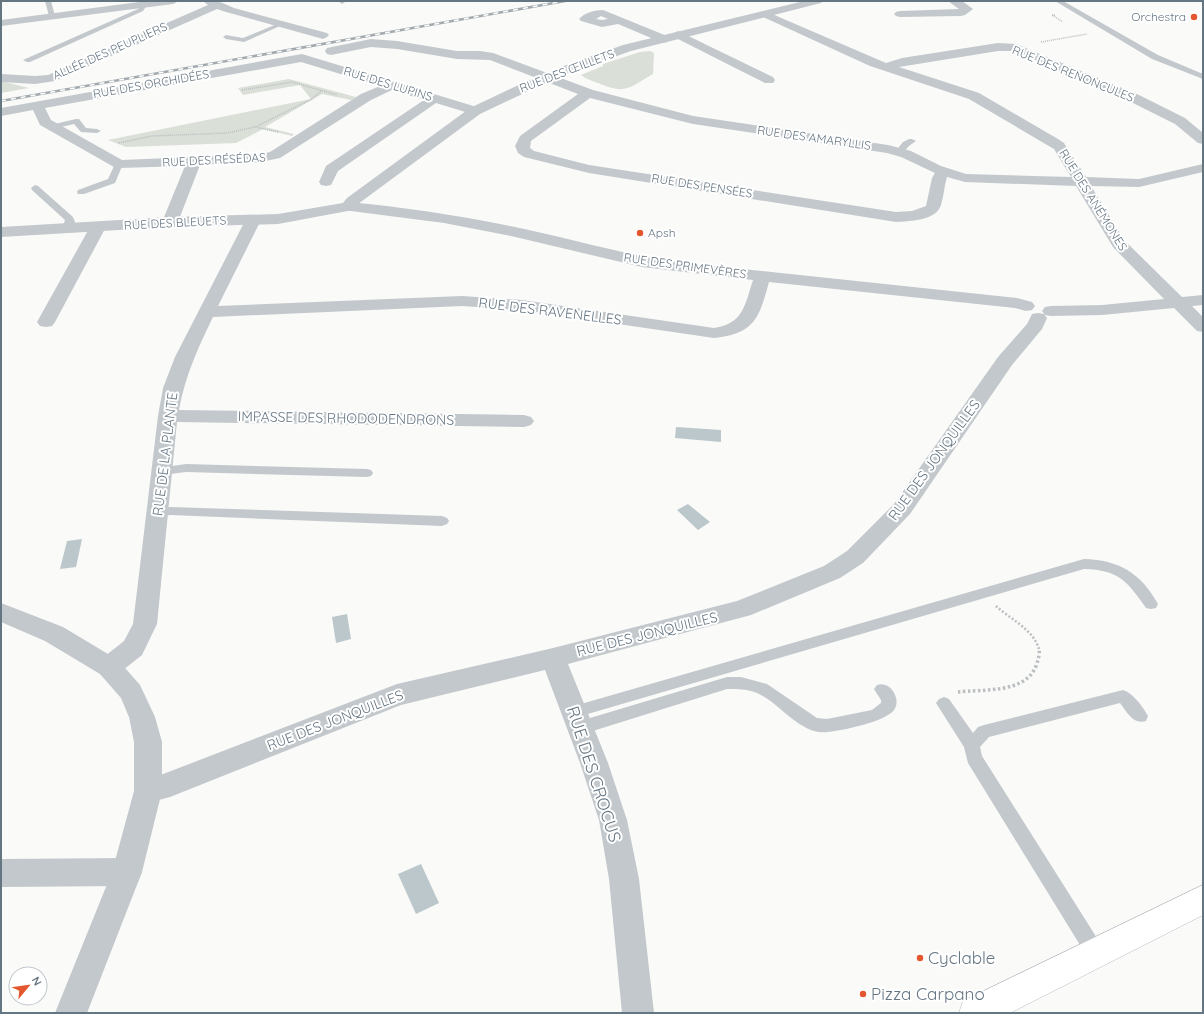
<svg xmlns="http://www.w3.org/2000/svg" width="1204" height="1014" viewBox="0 0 1204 1014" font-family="Quicksand,sans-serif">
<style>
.green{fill:#dadfd7}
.water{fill:#bbc7cb}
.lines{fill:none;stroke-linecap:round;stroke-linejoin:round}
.primary-casing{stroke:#b5babe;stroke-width:1}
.path-far2{stroke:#bbbfc2;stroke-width:1.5;stroke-dasharray:1 1;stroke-linecap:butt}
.path-far1{stroke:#bbbfc2;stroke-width:2.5;stroke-dasharray:2 2;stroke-linecap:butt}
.path{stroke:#bbbfc2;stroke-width:3.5;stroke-dasharray:2.5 2.5;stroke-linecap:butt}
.service{fill:#c3c8cc;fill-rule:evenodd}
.minor{fill:#c3c8cc;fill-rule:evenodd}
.tertiary{fill:#c3c8cc;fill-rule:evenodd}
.primary{fill:#fff;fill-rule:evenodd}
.rail-casing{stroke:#a2aab0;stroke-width:2.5}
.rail{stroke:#fff;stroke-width:1.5;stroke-dasharray:5;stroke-linecap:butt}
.poi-dot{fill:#e4572e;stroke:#fff;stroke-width:1.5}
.labels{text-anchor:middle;stroke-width:4;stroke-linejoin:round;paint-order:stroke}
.far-poi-label{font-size:12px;fill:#657683;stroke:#fff;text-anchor:end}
.far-street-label{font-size:12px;fill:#657683;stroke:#fff}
.street-label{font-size:14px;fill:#657683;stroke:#fff}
.near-street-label{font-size:17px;fill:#657683;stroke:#fff}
.near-poi-label{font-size:17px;fill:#657683;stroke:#fff;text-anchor:start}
</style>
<rect width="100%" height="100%" fill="#fafaf8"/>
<g class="green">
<path d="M 650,51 L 654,53 L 653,74 C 628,88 627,95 598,83 C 592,81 586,79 581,75 L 603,66 L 603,64 L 640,52 Z"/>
<polygon points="289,79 356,97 351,100 322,94 265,127 294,134 292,136 263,129 236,143 126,147 108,140 311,99 300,85 243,95 238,88"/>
<polygon points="1,81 29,88 1,93"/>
</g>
<g class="water">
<polygon points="676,427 721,430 721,442 675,438"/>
<polygon points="688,504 710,522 698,530 677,510"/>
<polygon points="82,539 76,567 60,569 67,541"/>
<polygon points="347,614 351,639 336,643 332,617"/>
<polygon points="421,864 439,903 416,914 398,874"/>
</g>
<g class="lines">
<g class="primary-casing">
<polygon id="primary" points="1203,885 1203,915 1010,1013 959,1013 963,1001"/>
</g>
<g class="path-far2">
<polyline points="1055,15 1052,15 1063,22"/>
<polyline points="1041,42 1087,34"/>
<polyline points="242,90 292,82 337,95"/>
<polyline points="278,132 255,127 312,99 321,91"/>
<polyline points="119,143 152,136 227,133 255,127"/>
</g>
<path class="path-far1" d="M 996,606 C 1010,619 1033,629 1039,649"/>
<path class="path" d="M 958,692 C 982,689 1025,694 1036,666 C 1038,660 1040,655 1039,648"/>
<g class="service">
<polygon points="45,1 51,1 55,16 54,17 49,16"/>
<polygon points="338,1 345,1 345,2 342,4"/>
<polygon points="1055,1 1063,1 1158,55 1203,74 1203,79 1152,59"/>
<polygon points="142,4 147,5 143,11 30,62 27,62 23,60 138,9"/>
<polygon points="282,22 287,23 244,42 226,39 223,37 226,35 243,38"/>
<polygon points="76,119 79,119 86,128 97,129 101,131 97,133 81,132 74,124 53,129 49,127 50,125"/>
<polygon points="909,139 912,139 916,141 909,146 902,154 896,154 895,152 903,142"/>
<polygon points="119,161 123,164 115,183 84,194 78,194 77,192 78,190 108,179 115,164"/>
<polygon points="35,185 38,186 73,217 75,222 70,231 64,231 62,229 65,220 32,190 31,188"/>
<polygon points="186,464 367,469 371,470 373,473 371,476 367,477 186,472 163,475 159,474 157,471 159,468"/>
<polygon points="170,507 442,516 447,518 449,521 447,524 442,526 170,515 158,517 153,516 151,513 153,510"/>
<path d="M 1084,559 C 1119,560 1141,573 1158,604 L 1156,608 L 1151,609 L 1146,608 C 1127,581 1119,570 1084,569 L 574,718 L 568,717 L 566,712 L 568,707 L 574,706 Z"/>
<path d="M 727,677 L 741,677 L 767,684 L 817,718 L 827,719 L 872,710 L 881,703 L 881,700 L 874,689 L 877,685 C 890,680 902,699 894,710 C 885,722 844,730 828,732 C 801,736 780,703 757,693 C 748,689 737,689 727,689 L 580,735 L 574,733 L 572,728 L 574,723 L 580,721 Z"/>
<path d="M 1123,690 C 1133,693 1143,707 1148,716 L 1146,721 C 1133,725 1127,712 1120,703 L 989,737 L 980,747 L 982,756 L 1102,946 L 1104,952 L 1102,958 L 1095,961 L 1088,958 L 968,763 L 964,747 L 936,703 L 939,699 L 944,697 L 949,699 L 973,733 L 978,727 L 984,725 Z"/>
</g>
<g class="minor">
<polygon points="203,1 218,1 234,8 327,33 329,35 327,37 323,39 226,12 217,9 55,81 35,84 1,82 1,74 35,76 48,75 208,5"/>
<polygon points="948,1 962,1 973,9 965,15 961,16 900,17 896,16 894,14 896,12 900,11 959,9"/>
<path d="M 603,10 L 667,36 L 669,39 L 667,42 L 663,43 L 618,24 L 602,27 L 581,21 L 579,19 C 584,13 595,10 603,10 ZM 601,16 L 608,19 L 602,20 L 596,19 Z"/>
<path d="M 765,11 L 886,63 L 902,58 L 998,43 L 1016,44 L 1139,95 L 1185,118 L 1203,133 L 1203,144 L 1198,143 L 1175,124 L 1129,101 L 1014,51 L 998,51 L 899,67 L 979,93 L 1058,139 L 1064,143 L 1086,177 L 1139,179 L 1203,164 L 1203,172 L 1139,187 L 1091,186 L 1125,241 L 1182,297 L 1203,295 L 1203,305 L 1192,306 L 1203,317 L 1203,332 L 1197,331 L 1174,308 L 1102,315 L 1051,316 L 1045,315 L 1042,311 L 1045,307 L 1051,306 L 1102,305 L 1164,299 L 1113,247 L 1076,186 L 965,182 L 947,177 C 944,186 944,196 941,205 C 936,221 909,221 896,222 L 589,173 L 524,157 L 518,153 L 515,146 L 520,136 L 578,94 L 490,60 L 457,59 L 397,49 L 371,47 L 331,55 L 327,54 L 325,51 L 327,48 L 371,39 L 397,41 L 457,51 L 480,51 L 493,53 L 593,90 L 693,116 L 888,145 L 911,151 L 941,166 L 966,174 L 1071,177 L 1054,149 L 969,99 L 870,66 L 761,16 L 759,14 L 761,12 ZM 590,98 L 693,124 L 887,153 L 901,157 L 935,173 L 932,178 L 926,206 L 912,211 L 896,212 L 589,165 L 534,151 L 530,148 L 531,141 Z"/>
<polygon points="678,31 773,77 775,80 773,83 765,83 674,37 672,35 674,33"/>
<path d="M 302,54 L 480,108 L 482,111 L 480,114 L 475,115 L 436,103 L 338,171 L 331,185 L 326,186 L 321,185 L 319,182 L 326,166 L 424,100 L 392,90 L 371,100 L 280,158 L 261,162 L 200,165 L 178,222 L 176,225 L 170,227 L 164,225 L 162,222 L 185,166 L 119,168 L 114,167 L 40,125 L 33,110 L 1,116 L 1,108 ZM 301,62 L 380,86 L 361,94 L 270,152 L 261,154 L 122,160 L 51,120 L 45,108 Z"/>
<path d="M 348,202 C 403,207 456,215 510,226 C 566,237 620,254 676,262 L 1017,298 L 1032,302 L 1035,306 L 1032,310 L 1026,311 L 1015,308 L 769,282 C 759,318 755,334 714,338 L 522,310 L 462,306 L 213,317 C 198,348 185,376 179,410 L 524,415 L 531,417 L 534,421 L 531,425 L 524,427 L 177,422 L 157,624 L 142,655 L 118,674 L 109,677 L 100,674 L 96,667 L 100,660 L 124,641 L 133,624 L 158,416 L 163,388 L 175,357 L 247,217 L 253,215 L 259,217 L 261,220 L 218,306 L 462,296 L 522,300 L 714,328 C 743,324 745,305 753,280 L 642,267 L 511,236 L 444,223 L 343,210 L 340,207 L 343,204 Z"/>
<polygon points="98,222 104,224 106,227 55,322 52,326 46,327 40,326 37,322 90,227 92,224"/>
<polygon points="1038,313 1044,314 1047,318 1042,329 1012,365 910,514 863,563 840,578 751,615 568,664 608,763 627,820 639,879 654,1013 622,1013 609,879 599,820 580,763 545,670 401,705 170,797 148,803 138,800 134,791 138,782 158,776 397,684 553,648 737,601 824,566 847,551 894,504 998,357 1027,324 1032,314"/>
<polygon points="127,858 138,862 142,872 138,882 127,886 1,887 1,859"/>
</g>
<g class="tertiary">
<polygon points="147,1 179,1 173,4 1,26 1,20"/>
<polygon points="804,1 823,1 821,3 631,51 569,73 537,87 480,114 358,204 353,210 278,224 170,227 1,237 1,227 170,217 278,214 343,203 347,198 470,108 527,81 561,67 623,45"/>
<polygon points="1,603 63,627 118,660 140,685 155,717 162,742 162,791 142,872 87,1013 55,1013 112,872 134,791 134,742 129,717 121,698 100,674 45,641 1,622"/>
</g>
<use href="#primary" class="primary"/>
<g class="rail-casing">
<polyline id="rail" points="1,101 565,1"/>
</g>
<use href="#rail" class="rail"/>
</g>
<g class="poi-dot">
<circle cx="1194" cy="17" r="4"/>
<circle cx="640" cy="233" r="4"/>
<circle cx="920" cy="958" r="4"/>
<circle cx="863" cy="994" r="4"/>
</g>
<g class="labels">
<g class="far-poi-label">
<text x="1186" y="21">Orchestra</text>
<text x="648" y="237" text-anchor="start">Apsh</text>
</g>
<g class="far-street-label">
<text transform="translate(110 51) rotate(-24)" y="4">ALLÉE DES PEUPLIERS</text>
<text transform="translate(567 71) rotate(-21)" y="4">RUE DES ŒILLETS</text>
<text transform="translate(1073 74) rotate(22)" y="4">RUE DES RENONCULES</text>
<text transform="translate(151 84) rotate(-10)" y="4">RUE DES ORCHIDÉES</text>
<text transform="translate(388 84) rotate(17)" y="4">RUE DES LUPINS</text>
<text transform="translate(814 138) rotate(8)" y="4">RUE DES AMARYLLIS</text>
<text transform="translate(214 160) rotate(-3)" y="4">RUE DES RÉSÉDAS</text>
<text transform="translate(702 186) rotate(9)" y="4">RUE DES PENSÉES</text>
<text transform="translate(1093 200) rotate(58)" y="4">RUE DES ANÉMONES</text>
<text transform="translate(175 223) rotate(-3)" y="4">RUE DES BLEUETS</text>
<text transform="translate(685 266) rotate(8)" y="4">RUE DES PRIMEVÈRES</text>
</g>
<g class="street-label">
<text transform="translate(550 311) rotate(7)" y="5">RUE DES RAVENELLES</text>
<text transform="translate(346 418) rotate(1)" y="5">IMPASSE DES RHODODENDRONS</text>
<text transform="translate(165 454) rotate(-83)" y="5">RUE DE LA PLANTE</text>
<text transform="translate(934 460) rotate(-54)" y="5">RUE DES JONQUILLES</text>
<text transform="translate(647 634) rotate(-14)" y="5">RUE DES JONQUILLES</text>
<text transform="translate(335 720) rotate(-21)" y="5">RUE DES JONQUILLES</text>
</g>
<g class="near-street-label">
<text transform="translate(594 774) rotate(72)" y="6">RUE DES CROCUS</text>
</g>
<g class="near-poi-label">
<text x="928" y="964">Cyclable</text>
<text x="871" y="1000">Pizza Carpano</text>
</g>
</g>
<rect width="1204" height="1014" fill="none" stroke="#657683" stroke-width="4"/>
<g transform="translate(28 986) rotate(61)"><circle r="19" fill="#ffffff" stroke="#c1c8cd"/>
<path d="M0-3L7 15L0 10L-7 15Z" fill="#e4572e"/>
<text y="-6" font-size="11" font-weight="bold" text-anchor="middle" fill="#657683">N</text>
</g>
</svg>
